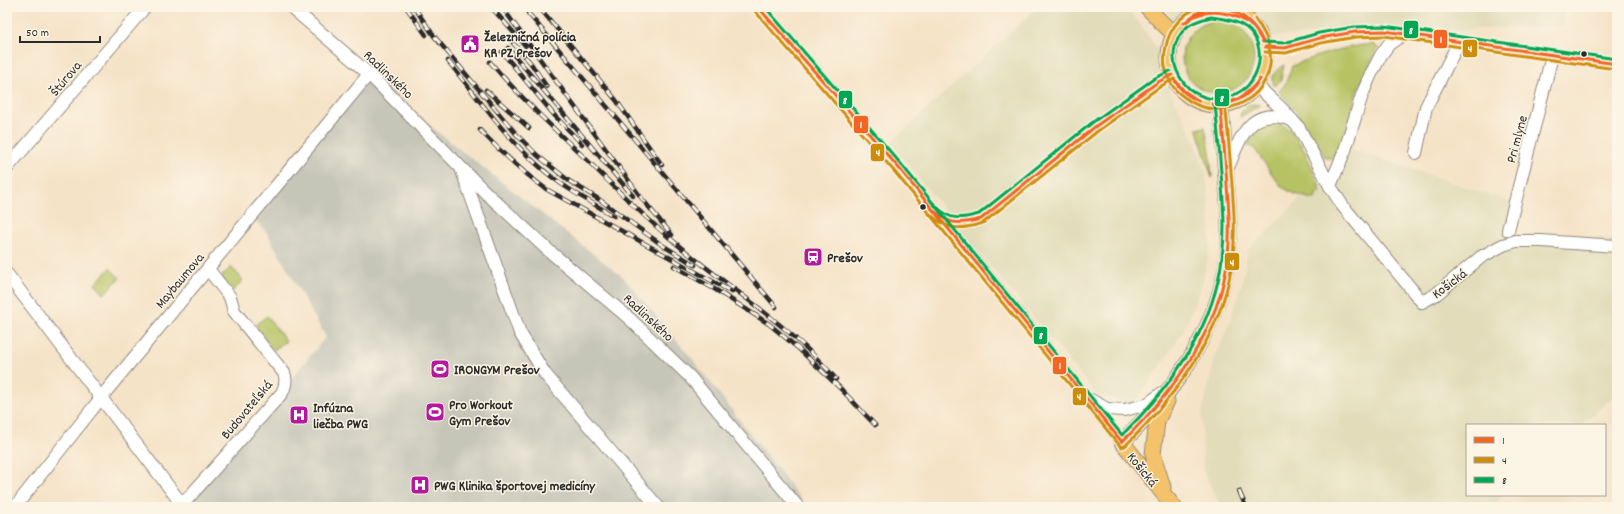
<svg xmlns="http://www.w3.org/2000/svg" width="1624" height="514" viewBox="0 0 1624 514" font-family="Dekko,sans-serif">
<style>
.built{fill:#e2dcba}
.industrial{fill:#c5c5b8}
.green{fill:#b6c263;stroke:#707647}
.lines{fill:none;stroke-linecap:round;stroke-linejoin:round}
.minor-casing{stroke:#90877a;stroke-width:14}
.major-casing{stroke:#90877a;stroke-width:17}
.minor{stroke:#fff;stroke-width:12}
.major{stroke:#f3c26a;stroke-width:15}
.rail-casing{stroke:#2b2b2b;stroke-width:4.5}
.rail{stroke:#fcf5e5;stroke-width:3;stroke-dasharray:9;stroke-linecap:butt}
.bus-1-casing{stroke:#fcf5e5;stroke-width:6}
.bus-2-casing{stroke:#fcf5e5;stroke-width:6}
.bus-3-casing{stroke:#fcf5e5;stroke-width:6}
.bus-1{stroke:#f26522;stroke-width:3}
.bus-2{stroke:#ce8d09;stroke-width:3}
.bus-3{stroke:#00a651;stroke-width:3}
.bus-dot{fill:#2b2b2b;stroke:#fcf5e5;stroke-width:1.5}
.labels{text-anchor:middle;stroke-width:3;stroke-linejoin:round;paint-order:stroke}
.poi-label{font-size:14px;font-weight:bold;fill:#2b2b2b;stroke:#fcf5e5;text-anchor:start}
.street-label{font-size:14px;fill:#2b2b2b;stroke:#fcf5e5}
.line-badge{stroke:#fcf5e5;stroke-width:1.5}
.badge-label{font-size:11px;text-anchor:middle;font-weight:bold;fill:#fff}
</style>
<rect width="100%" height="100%" fill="#fcf5e5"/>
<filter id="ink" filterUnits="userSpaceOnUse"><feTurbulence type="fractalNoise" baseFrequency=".025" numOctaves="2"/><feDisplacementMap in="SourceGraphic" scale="8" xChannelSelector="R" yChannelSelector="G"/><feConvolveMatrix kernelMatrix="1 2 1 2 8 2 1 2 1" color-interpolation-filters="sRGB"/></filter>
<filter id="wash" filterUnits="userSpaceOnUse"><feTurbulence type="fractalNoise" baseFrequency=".012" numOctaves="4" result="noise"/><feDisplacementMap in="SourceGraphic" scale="16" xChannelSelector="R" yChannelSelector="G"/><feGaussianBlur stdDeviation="0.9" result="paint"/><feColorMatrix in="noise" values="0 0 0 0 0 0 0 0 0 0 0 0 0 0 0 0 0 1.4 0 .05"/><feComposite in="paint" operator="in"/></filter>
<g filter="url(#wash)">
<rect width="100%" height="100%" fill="#f5e3c8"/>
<g class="built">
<polygon points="1038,7 1128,7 1160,53 1162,75 1196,143 1205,170 1209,199 1210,247 1203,281 1185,329 1138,399 1123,402 1097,395 890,143"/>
<polygon points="1164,7 1562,7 1565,26 1272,36 1172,19"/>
<polygon points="1351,149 1519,205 1511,234 1617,239 1617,393 1581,425 1467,425 1467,495 1504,495 1491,507 1221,507 1203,471 1202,414 1216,353 1226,333 1242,284 1248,250"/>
</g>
<polygon class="industrial" points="369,71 430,126 624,278 693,360 807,507 184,507 326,337 267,233 250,215"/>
<g class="green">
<circle cx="1218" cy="57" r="36"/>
<path d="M 1373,44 L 1378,48 L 1357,91 L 1340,154 C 1334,158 1331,160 1325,157 L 1295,110 L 1279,91 L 1285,84 L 1292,66 C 1318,55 1345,46 1373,44 Z"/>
<path d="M 1284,65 L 1281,80 L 1275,87 C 1269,77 1275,70 1284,65 Z"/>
<path d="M 1253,104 L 1261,105 L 1240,117 C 1241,109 1246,105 1253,104 Z"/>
<path d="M 1273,122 C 1298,124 1311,166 1320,187 L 1320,193 L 1317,192 L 1315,199 L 1313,199 L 1294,194 L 1282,187 L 1274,177 L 1254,148 L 1248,146 L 1252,136 L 1264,127 L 1263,123 Z"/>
<polygon points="1205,127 1210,152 1212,178 1197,130 1197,129"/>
<polygon points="231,267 243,280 233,291 220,278"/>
<polygon points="110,268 120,278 104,294 95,284"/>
<polygon points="267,316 286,341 274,350 255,325"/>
</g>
</g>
<g filter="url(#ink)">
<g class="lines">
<g class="minor-casing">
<g id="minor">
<polyline points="291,7 369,74 484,191 548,250 630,319 690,377 798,507"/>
<path d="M 758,7 C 885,147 1003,295 1122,442"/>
<polyline points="1265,47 1285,48 1320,38 1355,32 1384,31 1617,64"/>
<polyline points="1256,85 1282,109 1299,128 1330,186 1342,205 1422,302 1435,295 1481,257 1503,245 1516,241 1541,241 1617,246"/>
<polyline points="1416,153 1426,107 1459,42"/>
<polyline points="7,168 145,7"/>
<polyline points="462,171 520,333 545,374 658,507"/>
<path d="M 1226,172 C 1240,140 1248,104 1292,120"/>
<polyline points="1330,186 1345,150 1362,95 1371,74 1381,55 1389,44 1405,33"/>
<polyline points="1508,230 1552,56"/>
<polyline points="7,274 184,507"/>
<polyline points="1091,400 1107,409 1124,410 1146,405 1162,393"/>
<path d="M 182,505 L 282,393 C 285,387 287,380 284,373 L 234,311 L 230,297 L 208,269"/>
<polyline points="15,507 108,389 369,74"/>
</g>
</g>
<g class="major-casing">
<g id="major">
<polyline points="1147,7 1160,21 1174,34"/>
<circle cx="1217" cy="57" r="48"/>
<polyline points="1163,487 1156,465 1153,454 1154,446 1157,421 1167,401"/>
<path d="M 1174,507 L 1122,442 C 1171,396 1214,335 1226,268 C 1231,238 1229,208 1226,177 C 1224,153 1224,129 1220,105"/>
</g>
</g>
<use href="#minor" class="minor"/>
<use href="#major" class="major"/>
<g class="rail-casing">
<g id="rail">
<polyline points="406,7 426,35"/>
<polyline points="414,7 434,36 518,136 537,155 569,181 600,200 662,245 695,265"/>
<polyline points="491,7 531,52"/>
<polyline points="502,7 643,200 672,235"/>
<polyline points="539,7 616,100 662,165"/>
<polyline points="528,13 776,307"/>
<polyline points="513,43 530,62 547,87"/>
<polyline points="508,48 633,196"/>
<polyline points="502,52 555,116 582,144"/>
<path d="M 448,61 C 477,97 505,137 540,167 C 562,187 589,201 614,216"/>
<path d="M 490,62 C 520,97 553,128 586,159 C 614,187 642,215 672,240 C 727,287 789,324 836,379"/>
<polyline points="486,90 529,128"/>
<path d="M 480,130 C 501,152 521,171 546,189 L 732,292"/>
<polyline points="674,266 716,290 769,324 799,349 841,389 875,425"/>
<polyline points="1239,491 1246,507"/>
</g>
</g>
<use href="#rail" class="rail"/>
<g class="bus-1-casing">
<g id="bus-1">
<path d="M 758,7 L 898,167 L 1122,442 C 1173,392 1220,330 1228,256 C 1231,228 1228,200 1226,171 C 1224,149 1223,127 1220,105"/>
<path d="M 1184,23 C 1188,20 1192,16 1197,13 C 1223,0 1252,15 1263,42"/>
<path d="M 1184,23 C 1188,21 1191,18 1195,16 C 1214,8 1240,14 1254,28 C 1257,32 1260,37 1263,42"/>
<polyline points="1265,47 1285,48 1320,38 1355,32 1384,31 1617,64"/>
<polyline points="1174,79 1184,91 1199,101"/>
<path d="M 1174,79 C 1179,89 1189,97 1199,101"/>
<path d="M 1212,104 C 1232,106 1249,97 1260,79"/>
<path d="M 1212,104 C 1234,104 1246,97 1260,79"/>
<path d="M 927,204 C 946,224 955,226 981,219 L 1096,126 L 1158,82 L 1172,75"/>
</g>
</g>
<g class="bus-2-casing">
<g id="bus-2">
<path d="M 1200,7 C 1182,13 1170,28 1166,46 C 1163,58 1164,70 1170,81 C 1173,88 1178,93 1184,97 C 1222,128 1280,95 1269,46 C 1267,36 1261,27 1255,19"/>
<path d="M 754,10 L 894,171 L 1121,447 L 1125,446 C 1177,395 1225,331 1233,256 C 1236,228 1233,199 1231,171 C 1229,149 1228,126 1225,104"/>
<polyline points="1265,52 1286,53 1321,43 1356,37 1384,36 1616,69"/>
<path d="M 923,207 C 943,229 955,232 983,223 L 1099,130 L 1161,86 L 1174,79"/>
</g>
</g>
<g class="bus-3-casing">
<g id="bus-3">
<path d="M 765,7 L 901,164 L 1122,435 C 1171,387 1214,327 1222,258 C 1226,229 1223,201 1221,172 C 1219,150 1218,128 1215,106"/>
<path d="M 1211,17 C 1220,18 1229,19 1238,23 C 1263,34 1265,64 1249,84 C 1244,91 1236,94 1229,97 C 1187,110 1154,55 1188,26 C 1195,21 1203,19 1211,17 Z"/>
<polyline points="1265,42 1284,43 1319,33 1354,27 1384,26 1617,59"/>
<path d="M 931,201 C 947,219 955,221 979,214 L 1093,122 L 1155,78 L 1170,71"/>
</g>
</g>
<use href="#bus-1" class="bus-1"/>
<use href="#bus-2" class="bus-2"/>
<use href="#bus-3" class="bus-3"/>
</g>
</g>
<defs>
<g id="civic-square" transform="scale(1)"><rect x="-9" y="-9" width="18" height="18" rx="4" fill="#b5179e" stroke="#fcf5e5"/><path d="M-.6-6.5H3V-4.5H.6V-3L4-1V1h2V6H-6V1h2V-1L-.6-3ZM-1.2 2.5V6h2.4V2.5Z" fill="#fff"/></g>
<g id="station-square" transform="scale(1)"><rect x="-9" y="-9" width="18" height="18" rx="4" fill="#b5179e" stroke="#fcf5e5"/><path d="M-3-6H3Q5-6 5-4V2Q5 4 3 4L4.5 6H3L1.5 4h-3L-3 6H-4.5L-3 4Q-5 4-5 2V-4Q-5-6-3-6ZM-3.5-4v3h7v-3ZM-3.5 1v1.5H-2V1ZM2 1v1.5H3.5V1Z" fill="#fff"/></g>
<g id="stadium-square" transform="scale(1)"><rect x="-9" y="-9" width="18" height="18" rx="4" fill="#b5179e" stroke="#fcf5e5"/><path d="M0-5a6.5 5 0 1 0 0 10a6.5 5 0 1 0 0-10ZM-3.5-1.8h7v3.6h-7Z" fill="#fff"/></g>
<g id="hospital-square" transform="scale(1)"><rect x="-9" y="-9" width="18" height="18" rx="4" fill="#b5179e" stroke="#fcf5e5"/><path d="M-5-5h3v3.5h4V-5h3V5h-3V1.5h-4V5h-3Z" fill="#fff"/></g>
</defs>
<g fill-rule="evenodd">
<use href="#civic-square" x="470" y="44"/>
<use href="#station-square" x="813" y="257"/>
<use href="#stadium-square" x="440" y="369"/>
<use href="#stadium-square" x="435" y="412"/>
<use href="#hospital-square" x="299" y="415"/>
<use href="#hospital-square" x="420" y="485"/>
</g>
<g class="bus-dot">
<circle cx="1584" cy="54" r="3.5"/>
<circle cx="923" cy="207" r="3.5"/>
</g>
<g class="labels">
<g class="poi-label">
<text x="484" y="41">Železničná polícia<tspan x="484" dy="16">KR PZ Prešov</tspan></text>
<text x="827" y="262">Prešov</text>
<text x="454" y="374">IRONGYM Prešov</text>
<text x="449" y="409">Pro Workout<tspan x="449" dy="16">Gym Prešov</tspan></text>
<text x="313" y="412">Infúzna<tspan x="313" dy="16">liečba PWG</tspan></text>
<text x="434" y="490">PWG Klinika športovej medicíny</text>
</g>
<g class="street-label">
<text transform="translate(389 74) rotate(44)" y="5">Radlinského</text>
<text transform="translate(65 78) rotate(-50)" y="5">Štúrova</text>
<text transform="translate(1516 139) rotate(-75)" y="5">Pri mlyne</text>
<text transform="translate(179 280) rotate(-50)" y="5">Maybaumova</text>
<text transform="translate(1449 283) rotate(-37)" y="5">Košická</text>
<text transform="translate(649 317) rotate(43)" y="5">Radlinského</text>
<text transform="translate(246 409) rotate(-50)" y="5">Budovateľská</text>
<text transform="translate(1143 469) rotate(51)" y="5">Košická</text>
</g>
</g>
<g class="line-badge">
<rect x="1403" y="20" width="16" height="19" rx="4" fill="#00a651"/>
<rect x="1433" y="29" width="15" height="20" rx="4" fill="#f26522"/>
<rect x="1462" y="39" width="16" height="19" rx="4" fill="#ce8d09"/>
<rect x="1214" y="88" width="16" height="19" rx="4" fill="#00a651"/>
<rect x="838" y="90" width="15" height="19" rx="4" fill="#00a651"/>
<rect x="853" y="115" width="16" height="19" rx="4" fill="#f26522"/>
<rect x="870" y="143" width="15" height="19" rx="4" fill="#ce8d09"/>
<rect x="1224" y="252" width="16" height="19" rx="4" fill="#ce8d09"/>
<rect x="1033" y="326" width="15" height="19" rx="4" fill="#00a651"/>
<rect x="1052" y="356" width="15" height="19" rx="4" fill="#f26522"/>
<rect x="1072" y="387" width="15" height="19" rx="4" fill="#ce8d09"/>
</g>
<g class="badge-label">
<text x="1411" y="34">8</text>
<text x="1441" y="43">1</text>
<text x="1470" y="52">4</text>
<text x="1222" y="102">8</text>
<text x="845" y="104">8</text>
<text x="861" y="128">1</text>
<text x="878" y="156">4</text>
<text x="1232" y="266">4</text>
<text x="1041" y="339">8</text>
<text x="1060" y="369">1</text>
<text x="1079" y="400">4</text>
</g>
<rect width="1624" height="514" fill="none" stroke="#fcf5e5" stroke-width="24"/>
<rect x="1466" y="424" width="140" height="72" fill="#fcf5e5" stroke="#a8a49b"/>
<rect x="1474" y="437" width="20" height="6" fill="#f26522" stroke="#a8a49b"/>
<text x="1502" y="444" font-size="12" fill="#2b2b2b">1</text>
<rect x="1474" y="457" width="20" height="6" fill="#ce8d09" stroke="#a8a49b"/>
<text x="1502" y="464" font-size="12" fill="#2b2b2b">4</text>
<rect x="1474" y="477" width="20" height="6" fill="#00a651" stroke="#a8a49b"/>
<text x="1502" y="484" font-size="12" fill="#2b2b2b">8</text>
<path d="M20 36v6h80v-6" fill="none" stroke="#2b2b2b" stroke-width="2"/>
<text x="26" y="36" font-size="12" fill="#2b2b2b" stroke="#fcf5e5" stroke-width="3" paint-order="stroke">50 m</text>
</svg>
